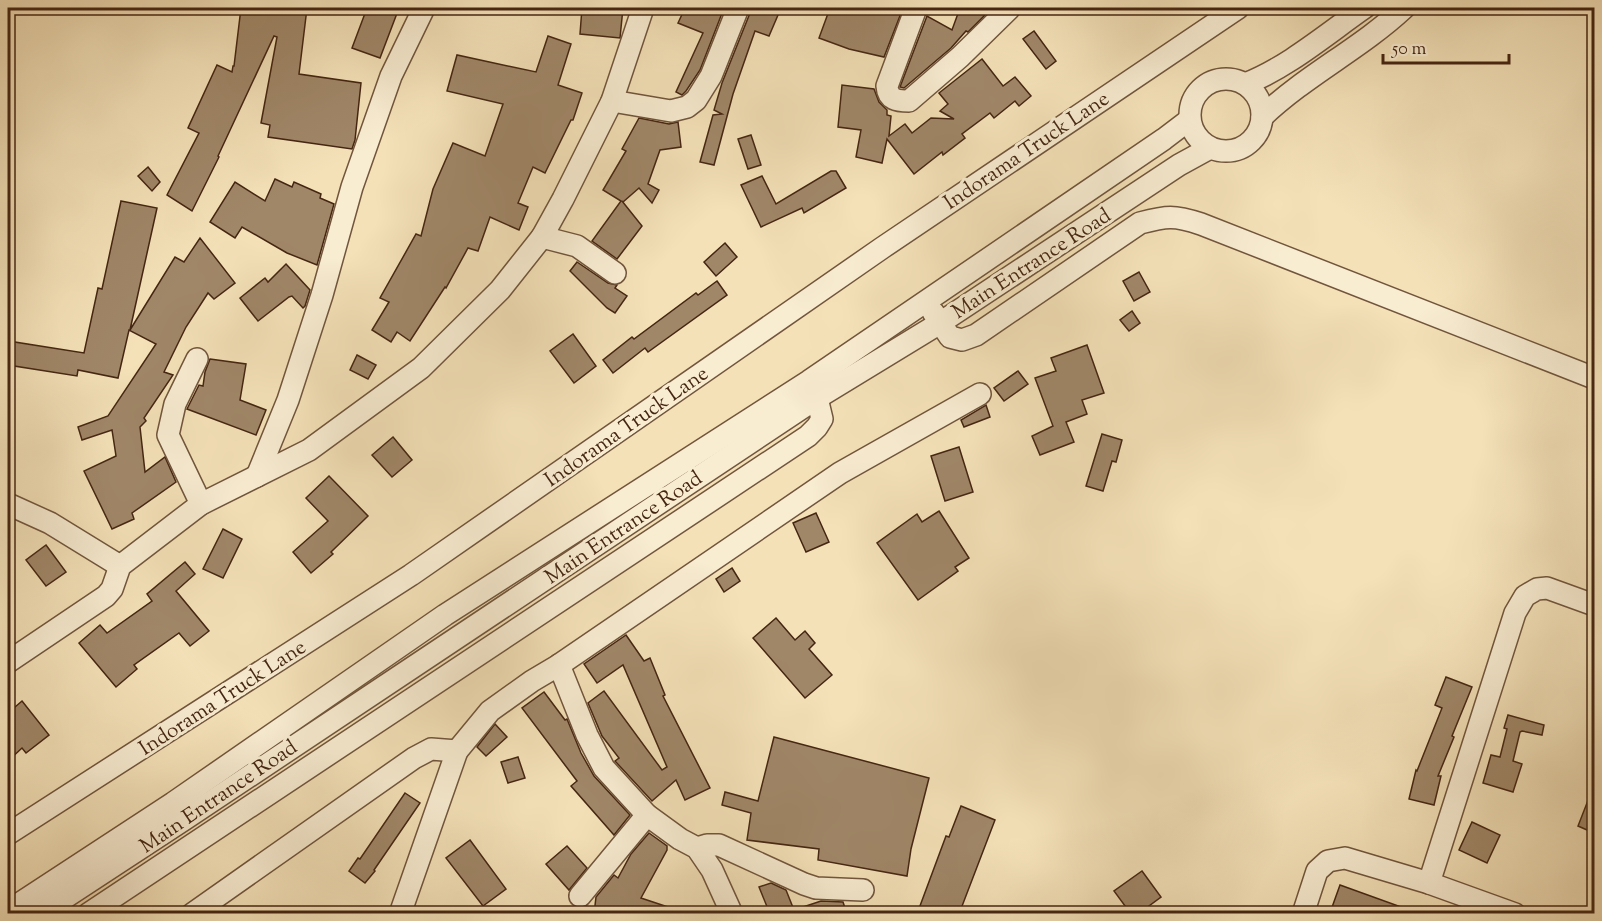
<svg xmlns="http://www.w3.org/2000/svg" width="1602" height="921" viewBox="0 0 1602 921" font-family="'Sorts Mill Goudy',serif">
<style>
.building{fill:#a08768;stroke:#452612;stroke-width:1.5}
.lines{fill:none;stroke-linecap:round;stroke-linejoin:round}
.minor-casing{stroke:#71553c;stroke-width:24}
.minor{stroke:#f8ecd1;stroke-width:21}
.labels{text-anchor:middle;stroke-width:6;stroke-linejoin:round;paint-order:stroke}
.street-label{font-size:21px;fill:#452612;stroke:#f8ecd1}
</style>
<rect width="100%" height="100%" fill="#f4e1b8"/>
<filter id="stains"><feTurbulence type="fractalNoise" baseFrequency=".00333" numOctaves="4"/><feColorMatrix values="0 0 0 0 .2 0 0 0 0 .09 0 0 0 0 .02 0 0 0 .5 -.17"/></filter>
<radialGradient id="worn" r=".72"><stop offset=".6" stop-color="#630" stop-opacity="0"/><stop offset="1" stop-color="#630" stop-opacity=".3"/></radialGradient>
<g class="building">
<polygon points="241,8 307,8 299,74 361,83 355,140 352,149 268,137 270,125 261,123 277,37 274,36 218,156 219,157 192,211 167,195 199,133 188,128 217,65 232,72 233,66 234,66"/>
<polygon points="367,8 399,8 380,58 352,48"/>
<polygon points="582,8 623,8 620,38 580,34"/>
<polygon points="685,8 724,8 700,70 686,91 682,95 676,92 703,33 678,23"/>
<polygon points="751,8 781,8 769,36 755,31 733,94 714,165 700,162 713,115 722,114 714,110 722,83 750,13"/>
<polygon points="830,8 903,8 884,57 849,49 819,38"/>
<polygon points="960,8 987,8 984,16 968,32 966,31 951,48 904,88 900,87 927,16 952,30"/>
<polygon points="1034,31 1056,61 1046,69 1023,39"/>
<polygon points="548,36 571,44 558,85 582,93 573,120 571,120 545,173 533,167 518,203 528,207 519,230 490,217 478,251 468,248 446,288 445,287 410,341 397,332 391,342 372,330 389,302 380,298 416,234 421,236 433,189 453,143 485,156 503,104 447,91 457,55 536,72"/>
<polygon points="982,59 1003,86 1015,77 1031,96 1019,106 1015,101 994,118 990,113 962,134 965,138 943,155 942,152 914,174 887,139 882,163 856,157 861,130 838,127 842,85 874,89 879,102 887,110 887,115 891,116 889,136 905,124 912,133 931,118 954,119 940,111 948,104 939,93"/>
<polygon points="639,118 669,124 678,122 681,147 660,150 648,184 659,190 652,203 639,188 623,202 622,201 642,226 617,259 592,241 621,201 603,190 626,151 622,149"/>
<polygon points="751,135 761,165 748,169 738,139"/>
<polygon points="148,167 160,182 152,191 138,176"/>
<polygon points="831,171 836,171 846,188 804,213 802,208 761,227 741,185 762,176 776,204"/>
<polygon points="275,179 292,187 294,182 321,194 320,198 334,204 317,265 287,253 242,227 235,238 210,222 235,182 265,201"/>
<polygon points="121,201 157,208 130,330 175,257 184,262 200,238 235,283 214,299 208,293 186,327 164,372 173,375 144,418 146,421 140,427 145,472 165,457 176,482 132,513 134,519 112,529 84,471 116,456 112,430 82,440 78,427 108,416 156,344 129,330 118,378 78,370 77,376 8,365 8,341 84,353 98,288 102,289"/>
<polygon points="725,243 737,257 716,276 704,262"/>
<polygon points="577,262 608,283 617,285 615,288 627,296 615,313 607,308 570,271"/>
<polygon points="286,264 310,290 305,306 303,308 292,296 289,297 258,321 240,298 265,278 268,282"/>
<polygon points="1139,272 1150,292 1134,301 1123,281"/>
<polygon points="717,281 727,295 648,352 645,348 613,373 603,360 632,337 634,339 696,293 698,295"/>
<polygon points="1132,311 1140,323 1129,331 1120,320"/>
<polygon points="573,334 596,366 574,383 550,351"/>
<polygon points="1087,345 1104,393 1082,400 1087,414 1066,422 1074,442 1040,455 1032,436 1053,426 1035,378 1056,371 1051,358"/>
<polygon points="357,355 376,365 368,379 350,370"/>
<polygon points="210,359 246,364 240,400 266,410 256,435 187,409 199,385 203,386 205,372"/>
<polygon points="1018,371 1028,384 1004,401 994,388"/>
<polygon points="986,405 990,417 964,427 961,420"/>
<polygon points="1102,434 1122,440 1116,462 1112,461 1103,491 1086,486"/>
<polygon points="393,437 412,460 392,477 372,455"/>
<polygon points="959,447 973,492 945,501 931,456"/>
<polygon points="329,476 368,516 331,552 333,554 311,573 293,552 328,521 306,498"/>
<polygon points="939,511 969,558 955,567 958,571 918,600 877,543 917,514 922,522"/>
<polygon points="816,513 829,542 806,552 793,523"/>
<polygon points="223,529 242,539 223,578 203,569"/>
<polygon points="46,545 66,572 46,586 26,560"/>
<polygon points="185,562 195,574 176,591 209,631 190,646 179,633 134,665 137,669 116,687 79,643 100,625 107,633 152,601 147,594"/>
<polygon points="732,568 740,581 724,592 716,579"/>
<polygon points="776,618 795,640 805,631 815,643 809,649 832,675 805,698 753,638"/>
<polygon points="626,635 644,661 650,658 665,695 663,696 710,788 685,800 676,780 652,801 615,761 619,758 602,736 588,703 604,691 662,770 667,767 623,665 597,683 584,664"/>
<polygon points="1446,677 1472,687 1452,736 1454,737 1438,776 1441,776 1434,805 1409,799 1416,770 1417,771 1442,708 1435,705"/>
<polygon points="544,692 565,720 567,719 581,753 594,776 630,815 614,835 571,786 577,781 522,708"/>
<polygon points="22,701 49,735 26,753 22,748 8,761 8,713"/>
<polygon points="1508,715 1544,725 1542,735 1522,731 1520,732 1513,761 1522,764 1513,792 1483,783 1491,755 1500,757 1507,729 1504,728"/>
<polygon points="495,724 507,737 486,756 477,747"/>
<polygon points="774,737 929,778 911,849 907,876 818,860 819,849 747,840 751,813 722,805 725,792 758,801"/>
<polygon points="518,757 525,778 508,783 501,762"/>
<polygon points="1594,785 1594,833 1578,826"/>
<polygon points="405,793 420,803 374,870 375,871 365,883 349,871 358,858 360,859"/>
<polygon points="961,806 995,820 959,914 917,914 946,836 949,837"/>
<polygon points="1472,822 1500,835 1487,863 1459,850"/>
<polygon points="649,833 667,846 667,850 641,898 680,911 679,914 594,914 596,897 614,875 618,878 631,854"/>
<polygon points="470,840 506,889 483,906 446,858"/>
<polygon points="567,846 587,868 569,890 546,864"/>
<polygon points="1142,871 1161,897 1138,914 1131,914 1114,891"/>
<polygon points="771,883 786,890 794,910 821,901 843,902 847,914 770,914 759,887"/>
<polygon points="1340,885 1415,912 1415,914 1340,914 1331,910"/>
</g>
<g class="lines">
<g class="minor-casing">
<g id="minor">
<path d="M 916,8 L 887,86 C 888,100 897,101 909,101 L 960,57 L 1009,9"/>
<circle cx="1226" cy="115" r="36"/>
<path d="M 1245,84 C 1287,68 1328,33 1364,8"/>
<polyline points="612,101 671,111 687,107 696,100 711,76 738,8"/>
<path d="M 1262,117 C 1306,75 1360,49 1404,8"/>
<polyline points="542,237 577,246 615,273"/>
<path d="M 933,312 L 950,337 L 962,340 L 976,335 L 1140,223 C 1167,216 1174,215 1201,224 L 1594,378"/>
<polyline points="197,359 175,404 168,435 201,504"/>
<polyline points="257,476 288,400 322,295 352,187 391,76 424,8"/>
<polyline points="8,504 50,523 120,566"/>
<polyline points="8,662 106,596 112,589 120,566 201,504 309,450 421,368 500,290 542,237 563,199 612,101 643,8"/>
<polyline points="559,665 587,735 604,768 647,815 680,839 697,848 712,870 732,914"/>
<polyline points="8,834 411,575 882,248 1238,8"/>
<polyline points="697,848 707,845 719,845 804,884 816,888 863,890"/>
<polyline points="1429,883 1515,613 1525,596 1537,589 1547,588 1594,605"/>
<polyline points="580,896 647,815"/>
<polyline points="8,911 173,803 445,615 809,381 1164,139 1189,120"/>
<polyline points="40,914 185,819 817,398 940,323 1179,165 1210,148"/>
<polyline points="88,914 808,436 817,427 822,419 817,398 812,387"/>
<polyline points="192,914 414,758 431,749 457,751"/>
<polyline points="400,914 457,751 490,711 532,681 559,665 840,473 980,394"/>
<polyline points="1303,914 1317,871 1328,861 1345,858 1429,883 1515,914"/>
</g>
</g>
<use href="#minor" class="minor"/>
</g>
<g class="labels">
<g class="street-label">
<text transform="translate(1026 150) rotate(-34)" y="7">Indorama Truck Lane</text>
<text transform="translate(1031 263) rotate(-33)" y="7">Main Entrance Road</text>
<text transform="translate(626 426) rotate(-35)" y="7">Indorama Truck Lane</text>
<text transform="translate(623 527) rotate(-34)" y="7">Main Entrance Road</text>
<text transform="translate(222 697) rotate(-33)" y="7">Indorama Truck Lane</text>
<text transform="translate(218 796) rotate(-34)" y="7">Main Entrance Road</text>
</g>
</g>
<rect width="1602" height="921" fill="none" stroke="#f4e1b8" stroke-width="30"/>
<rect x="9" y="9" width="1584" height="903" fill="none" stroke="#452612" stroke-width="3"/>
<rect x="15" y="15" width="1572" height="891" fill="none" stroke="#452612" stroke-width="1.5"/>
<path d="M1383 54v9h126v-9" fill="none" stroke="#452612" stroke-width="3"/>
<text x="1392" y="54" font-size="18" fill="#452612" stroke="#f8ecd1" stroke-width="4.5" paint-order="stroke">50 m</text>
<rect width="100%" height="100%" filter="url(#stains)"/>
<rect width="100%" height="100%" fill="url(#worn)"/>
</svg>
